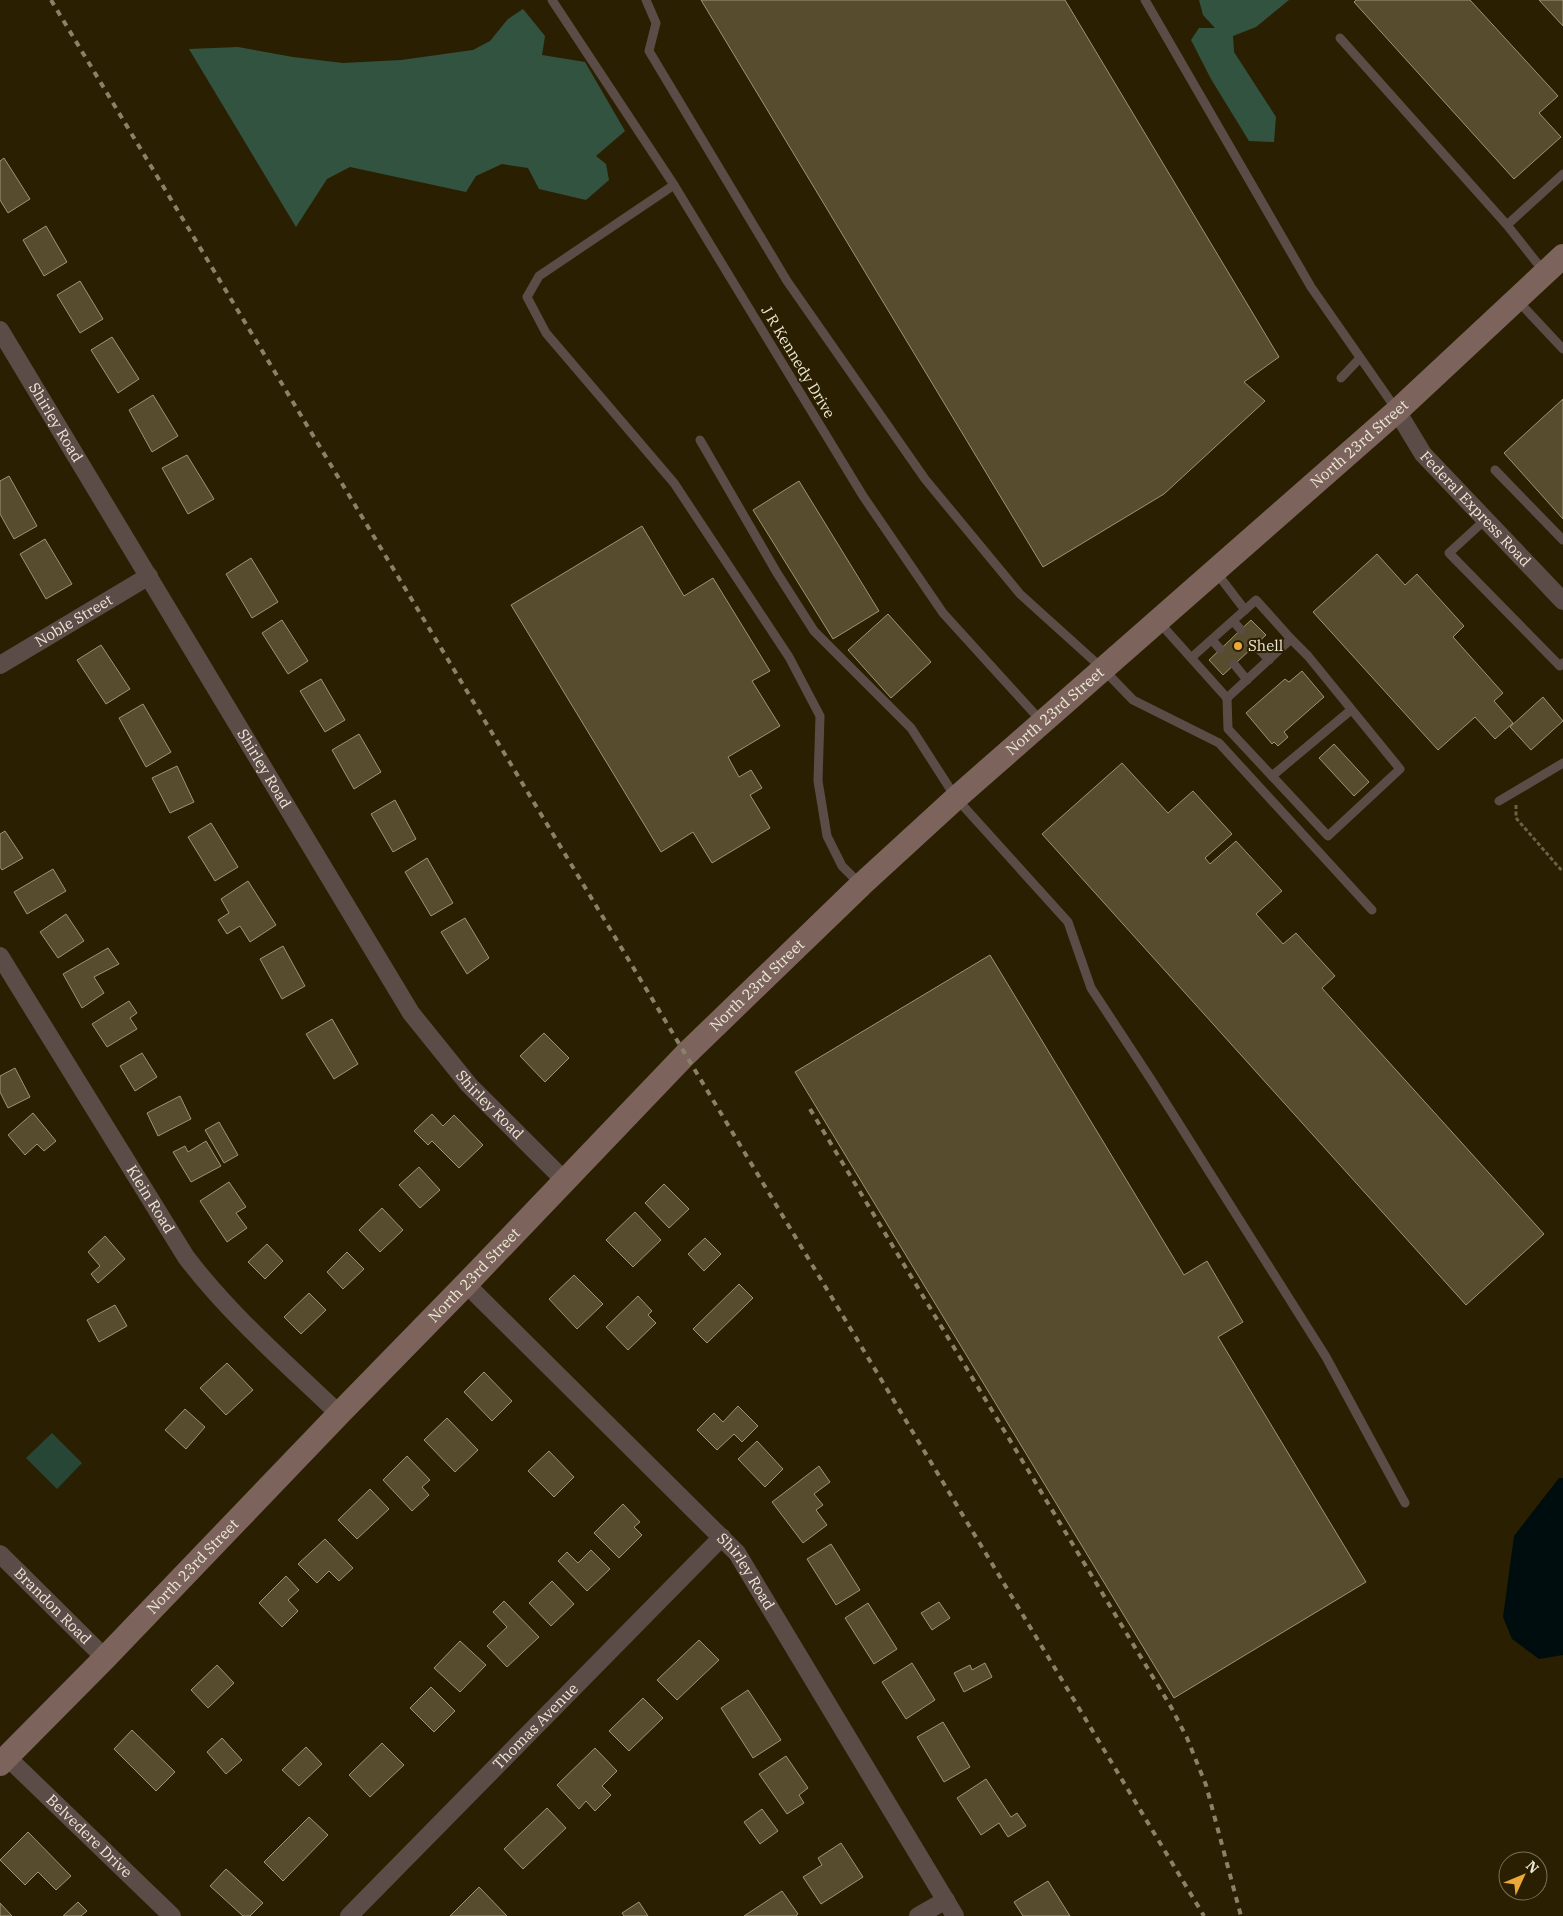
<svg xmlns="http://www.w3.org/2000/svg" width="1563" height="1916" viewBox="0 0 1563 1916" font-family="'IBM Plex Serif',serif">
<style>
.green{fill:#284636}
.forest{fill:#335341}
.water{fill:#000d0e}
.building{fill:#574c2d;stroke:#9f9372}
.lines{fill:none;stroke-linecap:round;stroke-linejoin:round}
.path{stroke:#6a6147;stroke-width:3;stroke-dasharray:4 2.5;stroke-linecap:butt}
.service{stroke:#5b4c48;stroke-width:9}
.minor{stroke:#5b4c48;stroke-width:18}
.secondary{stroke:#7c645d;stroke-width:24}
.rail{stroke:#898168;stroke-width:4;stroke-dasharray:6 6;stroke-linecap:butt}
.poi-dot{fill:#eca93a;stroke:#2a2001;stroke-width:2}
.labels{text-anchor:middle;stroke-width:4;stroke-linejoin:round;paint-order:stroke}
.street-label{font-size:15px;fill:#eee8d6;stroke:#2a2001}
.poi-label{font-size:15px;fill:#eee8d6;stroke:#2a2001;text-anchor:start}
</style>
<rect width="100%" height="100%" fill="#2a2001"/>
<polygon class="green" points="52,1433 82,1463 57,1489 26,1458"/>
<g class="forest">
<polygon points="1199,0 1289,0 1256,27 1233,36 1234,52 1276,117 1274,142 1249,141 1211,79 1191,40 1199,28 1215,28 1203,15"/>
<polygon points="523,9 545,36 542,55 585,62 625,131 596,156 606,164 609,180 586,200 539,189 528,168 502,164 476,176 466,192 350,167 327,179 296,227 189,49 238,47 293,57 343,63 401,60 473,50 490,41 508,19"/>
</g>
<polygon class="water" points="1559,1478 1563,1478 1563,1655 1539,1659 1512,1639 1503,1617 1514,1536"/>
<g class="building">
<polygon points="701,0 1065,0 1279,357 1244,382 1265,401 1164,494 1043,567"/>
<polygon points="1356,0 1470,0 1558,96 1539,113 1561,137 1514,179 1354,2"/>
<polygon points="1539,0 1563,0 1563,26"/>
<polygon points="4,158 30,199 8,213 0,200 0,161"/>
<polygon points="46,226 67,262 44,276 23,240"/>
<polygon points="80,281 103,319 80,333 57,295"/>
<polygon points="112,337 139,379 118,393 91,350"/>
<polygon points="153,395 178,436 152,452 129,410"/>
<polygon points="1563,399 1563,519 1504,453"/>
<polygon points="187,455 214,499 188,514 162,468"/>
<polygon points="9,476 37,526 14,539 0,514 0,481"/>
<polygon points="799,481 879,611 833,639 753,510"/>
<polygon points="642,526 684,596 713,578 770,671 752,681 780,726 728,757 739,777 751,770 762,788 750,795 770,828 712,863 693,832 661,852 511,605"/>
<polygon points="45,539 72,584 46,599 20,554"/>
<polygon points="1377,554 1405,585 1417,574 1464,626 1453,637 1503,693 1494,701 1513,723 1495,739 1475,717 1438,750 1313,612"/>
<polygon points="251,558 278,602 252,618 226,574"/>
<polygon points="888,614 931,662 891,698 848,650"/>
<polygon points="282,620 308,661 288,674 262,633"/>
<polygon points="1251,620 1266,635 1223,675 1209,660"/>
<polygon points="101,645 130,689 106,704 77,660"/>
<polygon points="1302,671 1324,697 1284,732 1288,737 1278,746 1274,742 1272,744 1246,713 1285,679 1289,682"/>
<polygon points="321,679 345,720 325,732 300,691"/>
<polygon points="1543,697 1563,721 1531,750 1510,727"/>
<polygon points="143,704 171,752 146,767 119,718"/>
<polygon points="359,734 381,772 354,789 332,750"/>
<polygon points="1334,744 1369,782 1354,796 1319,758"/>
<polygon points="1122,763 1168,813 1193,791 1232,834 1205,858 1210,864 1236,841 1282,891 1256,914 1283,944 1296,933 1335,976 1322,988 1544,1234 1466,1305 1042,834"/>
<polygon points="177,766 194,802 170,813 152,778"/>
<polygon points="395,800 416,839 393,852 371,814"/>
<polygon points="211,823 238,867 215,881 188,837"/>
<polygon points="5,831 23,858 2,870 0,867 0,834"/>
<polygon points="427,858 453,903 431,916 405,872"/>
<polygon points="53,869 66,891 27,914 14,892"/>
<polygon points="248,881 276,925 250,942 240,926 227,934 218,920 229,913 221,899"/>
<polygon points="66,914 84,941 58,958 40,932"/>
<polygon points="465,918 489,958 467,974 441,932"/>
<polygon points="283,946 305,986 282,999 260,959"/>
<polygon points="108,948 119,964 94,977 104,993 82,1008 63,974"/>
<polygon points="990,955 1184,1275 1207,1261 1243,1322 1218,1337 1366,1582 1174,1698 795,1072"/>
<polygon points="129,1001 137,1013 130,1018 137,1029 107,1047 92,1024"/>
<polygon points="332,1019 358,1064 334,1079 306,1034"/>
<polygon points="544,1033 569,1058 545,1082 520,1056"/>
<polygon points="142,1053 157,1077 135,1091 120,1066"/>
<polygon points="15,1068 30,1097 8,1108 0,1092 0,1076"/>
<polygon points="180,1096 191,1119 158,1136 147,1113"/>
<polygon points="33,1113 56,1141 44,1151 37,1144 25,1155 8,1135"/>
<polygon points="432,1114 443,1126 454,1115 483,1145 459,1168 432,1141 428,1145 414,1131"/>
<polygon points="219,1122 238,1155 224,1163 205,1130"/>
<polygon points="206,1141 221,1166 191,1182 173,1152 185,1146 188,1152"/>
<polygon points="419,1167 440,1190 420,1208 399,1185"/>
<polygon points="229,1182 246,1207 236,1213 247,1228 227,1242 200,1201"/>
<polygon points="664,1184 689,1209 669,1228 645,1203"/>
<polygon points="382,1208 403,1230 380,1252 359,1230"/>
<polygon points="635,1212 661,1240 633,1267 606,1240"/>
<polygon points="105,1236 125,1259 98,1283 91,1274 100,1266 88,1252"/>
<polygon points="705,1238 721,1254 704,1271 688,1254"/>
<polygon points="267,1244 283,1261 265,1279 248,1262"/>
<polygon points="347,1252 364,1269 343,1289 327,1272"/>
<polygon points="574,1275 603,1304 577,1329 549,1299"/>
<polygon points="739,1284 753,1298 707,1343 693,1329"/>
<polygon points="309,1293 326,1310 301,1334 284,1317"/>
<polygon points="638,1296 652,1311 648,1315 656,1323 628,1350 606,1327"/>
<polygon points="115,1305 127,1326 99,1342 87,1320"/>
<polygon points="227,1363 253,1390 226,1415 200,1388"/>
<polygon points="484,1372 512,1401 492,1421 464,1392"/>
<polygon points="738,1406 758,1426 742,1442 734,1434 717,1450 697,1430 714,1413 723,1422"/>
<polygon points="185,1409 205,1427 186,1449 165,1430"/>
<polygon points="447,1418 478,1450 455,1472 424,1440"/>
<polygon points="757,1441 783,1469 765,1487 738,1459"/>
<polygon points="549,1451 574,1477 554,1497 528,1471"/>
<polygon points="407,1456 430,1480 422,1487 429,1495 412,1511 383,1480"/>
<polygon points="819,1466 830,1482 814,1494 823,1505 816,1510 827,1525 803,1543 772,1502"/>
<polygon points="370,1489 389,1509 357,1539 338,1520"/>
<polygon points="623,1504 640,1522 634,1527 642,1535 619,1558 594,1533"/>
<polygon points="325,1539 353,1568 339,1581 329,1571 317,1583 298,1564"/>
<polygon points="831,1544 860,1590 836,1605 807,1559"/>
<polygon points="591,1550 610,1569 587,1591 558,1561 567,1552 578,1563"/>
<polygon points="286,1576 299,1590 288,1600 298,1611 282,1627 259,1603"/>
<polygon points="552,1581 574,1604 551,1626 529,1603"/>
<polygon points="504,1601 539,1637 507,1667 487,1646 507,1627 493,1612"/>
<polygon points="939,1602 950,1618 932,1630 921,1613"/>
<polygon points="868,1603 897,1649 874,1664 845,1618"/>
<polygon points="699,1640 719,1660 677,1700 657,1680"/>
<polygon points="460,1641 486,1665 460,1692 434,1668"/>
<polygon points="912,1663 935,1700 906,1719 882,1682"/>
<polygon points="985,1663 992,1677 964,1692 954,1673 970,1665 972,1670"/>
<polygon points="217,1665 234,1683 208,1708 191,1690"/>
<polygon points="431,1687 455,1711 434,1732 410,1708"/>
<polygon points="748,1690 781,1740 753,1758 721,1708"/>
<polygon points="643,1698 663,1718 629,1751 609,1731"/>
<polygon points="943,1722 970,1767 944,1782 917,1737"/>
<polygon points="132,1730 175,1772 156,1791 114,1749"/>
<polygon points="222,1738 242,1760 226,1774 207,1752"/>
<polygon points="382,1743 404,1765 370,1797 349,1775"/>
<polygon points="306,1747 322,1764 299,1786 282,1770"/>
<polygon points="595,1748 617,1771 602,1786 611,1795 595,1811 586,1801 579,1809 557,1785"/>
<polygon points="786,1756 808,1788 799,1795 804,1803 787,1814 759,1774"/>
<polygon points="986,1779 1011,1817 1017,1813 1026,1826 1008,1837 999,1823 981,1835 957,1798"/>
<polygon points="547,1808 566,1828 523,1869 504,1849"/>
<polygon points="762,1809 778,1831 760,1844 744,1822"/>
<polygon points="309,1817 328,1835 283,1881 264,1862"/>
<polygon points="28,1832 71,1876 56,1890 38,1872 25,1885 0,1860"/>
<polygon points="841,1843 863,1877 821,1904 803,1877 822,1865 818,1858"/>
<polygon points="226,1869 263,1903 250,1916 243,1916 210,1886"/>
<polygon points="1048,1881 1070,1916 1023,1916 1014,1902"/>
<polygon points="479,1887 507,1916 450,1916"/>
<polygon points="782,1891 798,1914 796,1916 744,1916"/>
<polygon points="78,1902 87,1911 81,1916 63,1916"/>
<polygon points="639,1902 648,1916 624,1916 622,1913"/>
<polygon points="0,1903 12,1916 0,1916"/>
</g>
<g class="lines">
<polyline class="path" points="1516,805 1516,818 1563,872"/>
<g class="service">
<polyline points="552,0 674,185 863,496 943,613 1042,722"/>
<polyline points="646,0 656,23 649,51 787,281 925,479 1020,594 1103,669 1133,700 1219,743 1372,910"/>
<polyline points="1145,0 1311,287 1396,409"/>
<polyline points="1340,38 1507,225 1545,273"/>
<polyline points="674,185 539,276 527,297 546,333 674,483 789,657 820,716 818,781 827,836 842,866 860,884"/>
<polyline points="1507,225 1563,174"/>
<polyline points="1518,301 1563,349"/>
<polyline points="1341,378 1360,358"/>
<polyline points="700,440 777,573 814,631 911,728 956,798 1068,922 1091,988 1152,1081 1326,1357 1405,1503"/>
<polyline points="1495,470 1563,540"/>
<polyline points="1486,519 1449,553 1560,666 1563,663"/>
<polyline points="1216,572 1245,610"/>
<polyline points="1158,621 1227,698 1291,639 1256,600 1191,658"/>
<polyline points="1233,621 1241,630"/>
<polyline points="1212,640 1220,649"/>
<polyline points="1255,645 1269,660"/>
<polyline points="1234,664 1247,680"/>
<polyline points="1227,698 1228,729 1328,836 1400,769 1308,656 1291,639"/>
<polyline points="1272,776 1351,710"/>
<polyline points="1499,801 1563,763"/>
</g>
<g class="minor">
<path id="s1" d="M 0,330 L 411,1013 L 469,1085 L 565,1181"/>
<path id="s2" d="M 1397,411 L 1423,454 L 1563,601"/>
<path id="s3" d="M 0,665 L 149,576"/>
<path id="s4" d="M 0,956 L 186,1257 C 230,1315 286,1363 339,1414"/>
<path id="s5" d="M 466,1284 L 737,1553 L 955,1916"/>
<path id="s6" d="M 0,1554 L 105,1658"/>
<path id="s7" d="M 7,1757 L 172,1916"/>
<path id="s8" d="M 349,1916 L 722,1537"/>
<polyline points="918,1916 946,1900"/>
</g>
<path class="secondary" id="s9" d="M 0,1764 L 105,1658 L 339,1414 L 466,1284 L 686,1054 L 861,885 L 956,798 L 1397,411 L 1563,256"/>
<g class="rail">
<polyline points="51,0 1204,1916"/>
<polyline points="810,1109 1171,1707 1187,1738 1206,1785 1241,1916"/>
</g>
</g>
<circle class="poi-dot" cx="1238" cy="646" r="5"/>
<g class="labels">
<g class="street-label">
<text transform="translate(798 362) rotate(59)" y="5">J R Kennedy Drive</text>
<text dy="5" stroke="none"><textPath href="#s1" startOffset="108">Shirley Road</textPath></text>
<text dy="5" stroke="none"><textPath href="#s9" startOffset="1896">North 23rd Street</textPath></text>
<text dy="5" stroke="none"><textPath href="#s2" startOffset="126">Federal Express Road</textPath></text>
<text dy="5" stroke="none"><textPath href="#s3" startOffset="86">Noble Street</textPath></text>
<text dy="5" stroke="none"><textPath href="#s9" startOffset="1491">North 23rd Street</textPath></text>
<text dy="5" stroke="none"><textPath href="#s1" startOffset="512">Shirley Road</textPath></text>
<text dy="5" stroke="none"><textPath href="#s9" startOffset="1086">North 23rd Street</textPath></text>
<text dy="5" stroke="none"><textPath href="#s1" startOffset="918">Shirley Road</textPath></text>
<text dy="5" stroke="none"><textPath href="#s4" startOffset="286">Klein Road</textPath></text>
<text dy="5" stroke="none"><textPath href="#s9" startOffset="681">North 23rd Street</textPath></text>
<text dy="5" stroke="none"><textPath href="#s9" startOffset="276">North 23rd Street</textPath></text>
<text dy="5" stroke="none"><textPath href="#s5" startOffset="402">Shirley Road</textPath></text>
<text dy="5" stroke="none"><textPath href="#s6" startOffset="74">Brandon Road</textPath></text>
<text dy="5" stroke="none"><textPath href="#s8" startOffset="266">Thomas Avenue</textPath></text>
<text dy="5" stroke="none"><textPath href="#s7" startOffset="114">Belvedere Drive</textPath></text>
</g>
<g class="poi-label">
<text x="1248" y="651">Shell</text>
</g>
</g>
<g transform="translate(1523 1876) rotate(46)"><circle r="24" fill="#2a2001" stroke="#787056"/>
<path d="M0-4L9 19L0 12L-9 19Z" fill="#eca93a"/>
<text y="-8" font-size="14" font-weight="bold" text-anchor="middle" fill="#eee8d6">N</text>
</g>
</svg>
